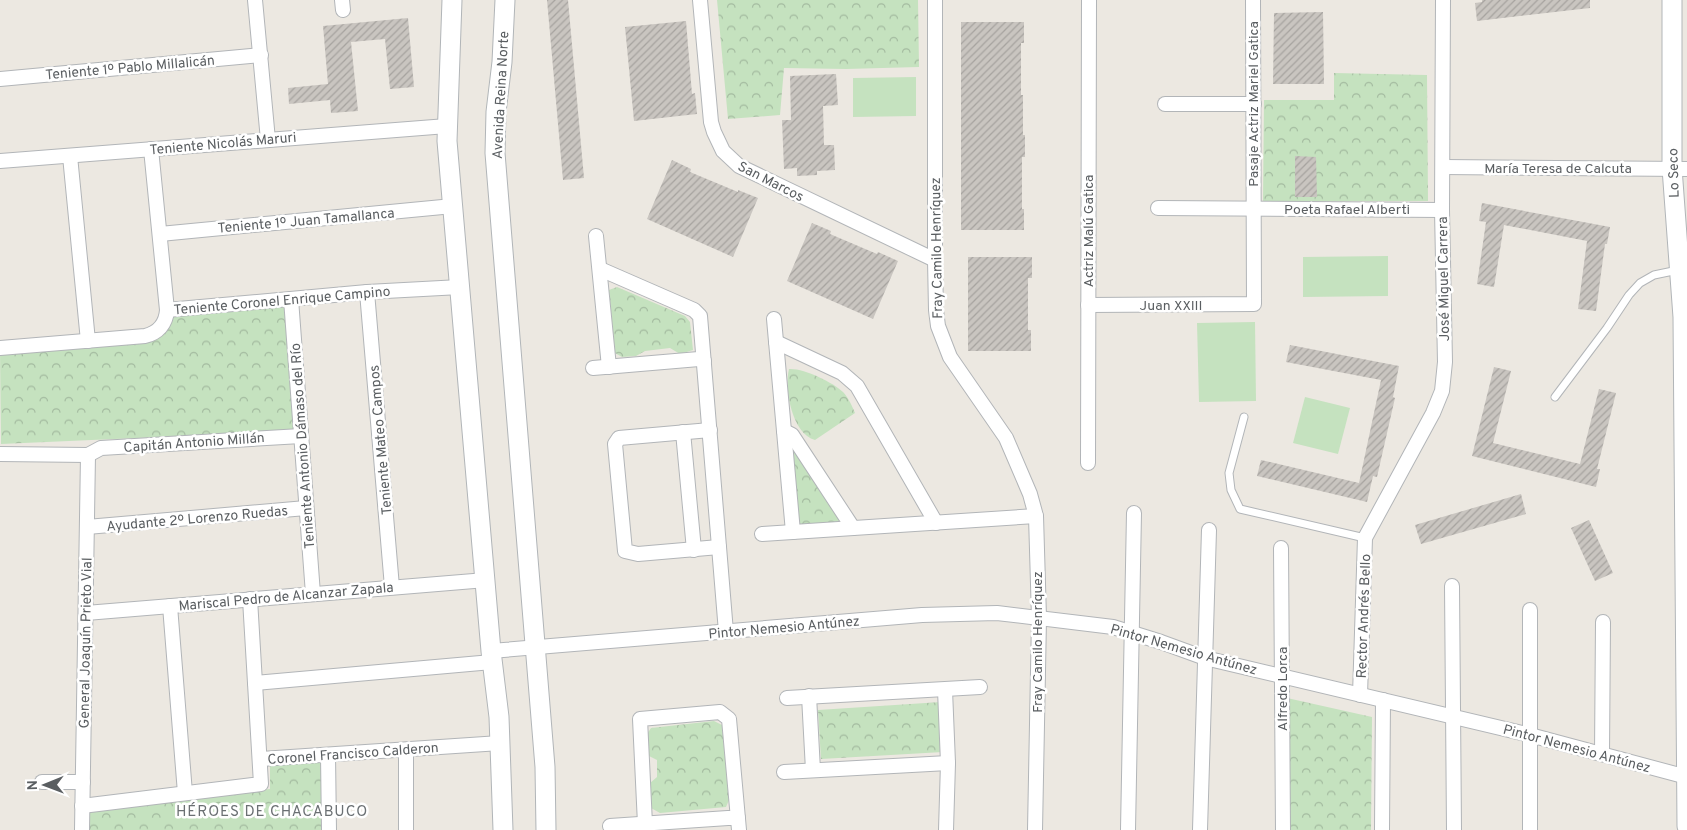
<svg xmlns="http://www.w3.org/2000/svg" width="1687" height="830" viewBox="0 0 1687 830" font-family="Overpass,sans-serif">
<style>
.grass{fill:#c5e2bf}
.forest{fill:url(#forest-crowns)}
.building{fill:url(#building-hatch)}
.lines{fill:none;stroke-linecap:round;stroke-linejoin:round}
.lane-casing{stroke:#b2b5b8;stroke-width:9}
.street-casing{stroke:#b2b5b8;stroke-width:16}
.secondary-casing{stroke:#b1b5b8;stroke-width:21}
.lane{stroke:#fff;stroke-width:7}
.street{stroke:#fff;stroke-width:14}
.secondary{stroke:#fff;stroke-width:19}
.labels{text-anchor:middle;stroke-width:5;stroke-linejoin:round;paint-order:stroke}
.street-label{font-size:14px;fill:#5a5e61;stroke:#fff}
.neighbourhood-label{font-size:15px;letter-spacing:1px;fill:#6b7073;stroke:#fff}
</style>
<defs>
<pattern id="forest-crowns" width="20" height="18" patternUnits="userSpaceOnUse" patternTransform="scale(1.25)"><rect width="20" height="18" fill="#c5e2bf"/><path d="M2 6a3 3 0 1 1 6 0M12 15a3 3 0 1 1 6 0" fill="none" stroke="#a3ba9f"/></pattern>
<pattern id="building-hatch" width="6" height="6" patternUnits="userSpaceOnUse" patternTransform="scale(1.25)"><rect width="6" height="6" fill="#c9c5c0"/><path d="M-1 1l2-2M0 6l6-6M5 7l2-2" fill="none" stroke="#a6a39f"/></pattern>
</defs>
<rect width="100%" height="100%" fill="#ece8e1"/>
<g class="grass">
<polygon points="916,77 916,116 853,117 853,78"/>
<polygon points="1388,256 1388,296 1303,297 1303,257"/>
<polygon points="1255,322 1256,401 1199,402 1197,323"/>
<polygon points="1305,397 1350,408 1338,454 1293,443"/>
</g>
<g class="forest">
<polygon points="717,0 918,0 919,67 846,69 784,68 780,115 728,119"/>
<polygon points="1334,73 1427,75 1428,201 1263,201 1264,100 1334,100"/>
<polygon points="617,287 685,316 690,322 693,350 680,354 670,348 645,351 636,356 622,357 615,353 609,290"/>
<polygon points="289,301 296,431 1,444 0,350 146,339 170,312"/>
<path d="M 789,369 C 804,368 832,382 843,392 C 848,397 852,406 855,413 L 815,440 C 792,434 784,389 789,369 Z"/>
<polygon points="797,448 840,517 838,523 797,526 792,449"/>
<polygon points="1287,698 1372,717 1371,830 1289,830"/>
<polygon points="941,702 943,752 821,759 818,710"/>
<polygon points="714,721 722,725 729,800 726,807 660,813 651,808 650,783 657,777 657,760 649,756 647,734 651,728"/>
<polygon points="327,762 327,830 84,830 85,808 270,789 270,765"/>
</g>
<g class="building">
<polygon points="547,0 568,0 584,178 563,180"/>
<polygon points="1482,0 1590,0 1590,8 1477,21 1475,3 1482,2"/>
<polygon points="1323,12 1324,84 1273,84 1274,13"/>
<polygon points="408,18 414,87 390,89 385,39 351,42 358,111 331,113 330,100 289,104 288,88 328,84 323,26"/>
<polygon points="686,21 692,94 695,93 697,114 634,121 625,27"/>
<polygon points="961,22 1024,22 1024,43 1021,43 1021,95 1023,95 1023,135 1025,135 1025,157 1022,157 1022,209 1024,209 1024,230 961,230"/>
<polygon points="836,74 838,105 823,106 824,145 834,145 835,170 817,171 817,175 797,176 797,168 784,169 782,120 791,120 790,76"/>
<polygon points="1295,156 1316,157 1317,197 1295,197"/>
<polygon points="672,160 691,169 690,172 738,192 738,190 758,198 733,257 647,219"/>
<polygon points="1482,203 1610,227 1607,244 1605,244 1596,311 1578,309 1587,241 1504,225 1494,287 1477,284 1486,222 1479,221"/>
<polygon points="812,223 831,231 830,234 877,254 878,252 898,261 873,319 787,281"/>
<polygon points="968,257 1032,257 1032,278 1028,278 1028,330 1031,330 1031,351 968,351"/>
<polygon points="1290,345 1399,366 1393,397 1395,398 1377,477 1373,476 1367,502 1257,476 1261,460 1359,483 1381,380 1286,362"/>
<polygon points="1494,367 1511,371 1493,443 1580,464 1599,389 1616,393 1597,469 1600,469 1596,487 1472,456"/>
<polygon points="1521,494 1526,514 1421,544 1415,525"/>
<polygon points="1589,520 1613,573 1595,581 1571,528"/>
</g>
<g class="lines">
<g class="lane-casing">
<g id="lane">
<polyline points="1555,397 1607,328 1629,295 1640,283 1654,275 1678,270"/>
<polyline points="1244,417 1229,473 1231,490 1240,509 1365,538"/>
</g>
</g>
<g class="street-casing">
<g id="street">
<polyline points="255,0 268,140"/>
<polyline points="342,0 343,10"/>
<polyline points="700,0 711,122 714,132 723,151 739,166 935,260"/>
<polyline points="935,0 935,260 936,310 938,326 950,357 1006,438 1030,494 1036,516 1039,618 1035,830"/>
<polyline points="0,79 261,55"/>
<polyline points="1165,104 1254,104"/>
<polyline points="70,156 88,341"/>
<polyline points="0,161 447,126"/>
<polyline points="1443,167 1687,169"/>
<polyline points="1158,208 1442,210"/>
<polyline points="160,234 453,206"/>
<polyline points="596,236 609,367"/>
<polyline points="600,269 694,310 700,316 726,632"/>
<polyline points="367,292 392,587"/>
<polyline points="291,299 313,594"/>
<polyline points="1088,305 1254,304 1253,0"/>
<polyline points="167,310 367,292 460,287"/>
<polyline points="774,319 793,532"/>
<polyline points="776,342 842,373 857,386 936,523"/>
<path d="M 0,348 L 145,336 C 158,333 166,324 167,310 L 151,149"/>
<polyline points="593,368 699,359 704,361"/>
<polyline points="710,430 619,438 615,444 625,551 638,554 719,547"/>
<polyline points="784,431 792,435 853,528"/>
<polyline points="683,432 694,550"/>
<polyline points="0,454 88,455"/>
<polyline points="88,455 101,448 301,436"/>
<polyline points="1088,463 1089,0"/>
<polyline points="87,527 306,508"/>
<polyline points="762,534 1036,516"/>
<polyline points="1281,548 1283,830"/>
<polyline points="1452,586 1454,830"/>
<polyline points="170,606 185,793"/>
<polyline points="1530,610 1530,830"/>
<polyline points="86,613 486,580"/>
<polyline points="491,651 922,615 997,613 1113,627 1161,642 1205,658 1530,735 1687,777"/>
<polyline points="255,683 492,662"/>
<polyline points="945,690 948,763 946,830"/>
<polyline points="1360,695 1365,538 1433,413 1442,391 1445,362 1442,210 1443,0"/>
<polyline points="809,696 813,770"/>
<polyline points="787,698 980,687"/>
<polyline points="1602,754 1603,622"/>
<polyline points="328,755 329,830"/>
<polyline points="261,759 500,743"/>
<polyline points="784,772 948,763"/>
<polyline points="42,782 83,782"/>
<polyline points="82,806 261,784 250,599"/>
<polyline points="645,824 640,719 720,712 729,719 739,830"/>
<polyline points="610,826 728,818 738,818"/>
<polyline points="82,830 88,455"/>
<polyline points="406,830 406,750"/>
<polyline points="1128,830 1134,513"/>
<polyline points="1200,830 1209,530"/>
<polyline points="1382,830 1383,700"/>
</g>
</g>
<g class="secondary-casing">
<g id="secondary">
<polyline points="452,0 447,141 491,651 499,717 503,830"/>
<polyline points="505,0 502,62 496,112 495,153 545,767 546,830"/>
<polyline points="1672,0 1672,168 1683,317 1687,826"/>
</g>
</g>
<use href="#lane" class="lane"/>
<use href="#street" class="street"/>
<use href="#secondary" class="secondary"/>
</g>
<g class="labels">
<g class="street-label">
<text transform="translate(130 67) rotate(-5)" y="5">Teniente 1º Pablo Millalicán</text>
<text transform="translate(500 95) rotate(-87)" y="5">Avenida Reina Norte</text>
<text transform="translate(1253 104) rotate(-90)" y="5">Pasaje Actriz Mariel Gatica</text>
<text transform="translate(223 143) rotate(-5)" y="5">Teniente Nicolás Maruri</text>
<text x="1558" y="173">María Teresa de Calcuta</text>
<text transform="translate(1673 173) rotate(-92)" y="5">Lo Seco</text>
<text transform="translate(771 181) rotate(27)" y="5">San Marcos</text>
<text x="1347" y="214">Poeta Rafael Alberti</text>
<text transform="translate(306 220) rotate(-5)" y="5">Teniente 1º Juan Tamallanca</text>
<text transform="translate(1088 231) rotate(-90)" y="5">Actriz Malú Gatica</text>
<text transform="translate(936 248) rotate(-91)" y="5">Fray Camilo Henríquez</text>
<text transform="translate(1443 279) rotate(-91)" y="5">José Miguel Carrera</text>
<text transform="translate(282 300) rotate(-5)" y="5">Teniente Coronel Enrique Campino</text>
<text x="1171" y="310">Juan XXIII</text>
<text transform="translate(380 440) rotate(-95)" y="5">Teniente Mateo Campos</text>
<text transform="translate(194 442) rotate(-4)" y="5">Capitán Antonio Millán</text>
<text transform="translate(302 446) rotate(-94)" y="5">Teniente Antonio Dámaso del Río</text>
<text transform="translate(197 518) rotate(-5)" y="5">Ayudante 2º Lorenzo Ruedas</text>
<text transform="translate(286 596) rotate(-5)" y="5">Mariscal Pedro de Alcanzar Zapala</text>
<text transform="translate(1363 616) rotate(-88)" y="5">Rector Andrés Bello</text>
<text transform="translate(784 627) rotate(-5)" y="5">Pintor Nemesio Antúnez</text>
<text transform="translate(1037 642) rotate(-90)" y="5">Fray Camilo Henríquez</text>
<text transform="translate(85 643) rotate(-89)" y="5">General Joaquín Prieto Vial</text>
<text transform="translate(1184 649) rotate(16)" y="5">Pintor Nemesio Antúnez</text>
<text transform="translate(1282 689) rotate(-90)" y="5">Alfredo Lorca</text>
<text transform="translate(1577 748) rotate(15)" y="5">Pintor Nemesio Antúnez</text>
<text transform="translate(353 753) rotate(-4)" y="5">Coronel Francisco Calderon</text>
</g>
<g class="neighbourhood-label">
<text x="272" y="816">HÉROES DE CHACABUCO</text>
</g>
</g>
<g transform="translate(45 785) rotate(269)" stroke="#ffffff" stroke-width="4" paint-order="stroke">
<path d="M0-4L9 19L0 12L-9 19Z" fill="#5a5e61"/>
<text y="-8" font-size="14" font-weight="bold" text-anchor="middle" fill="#5a5e61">N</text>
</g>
</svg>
